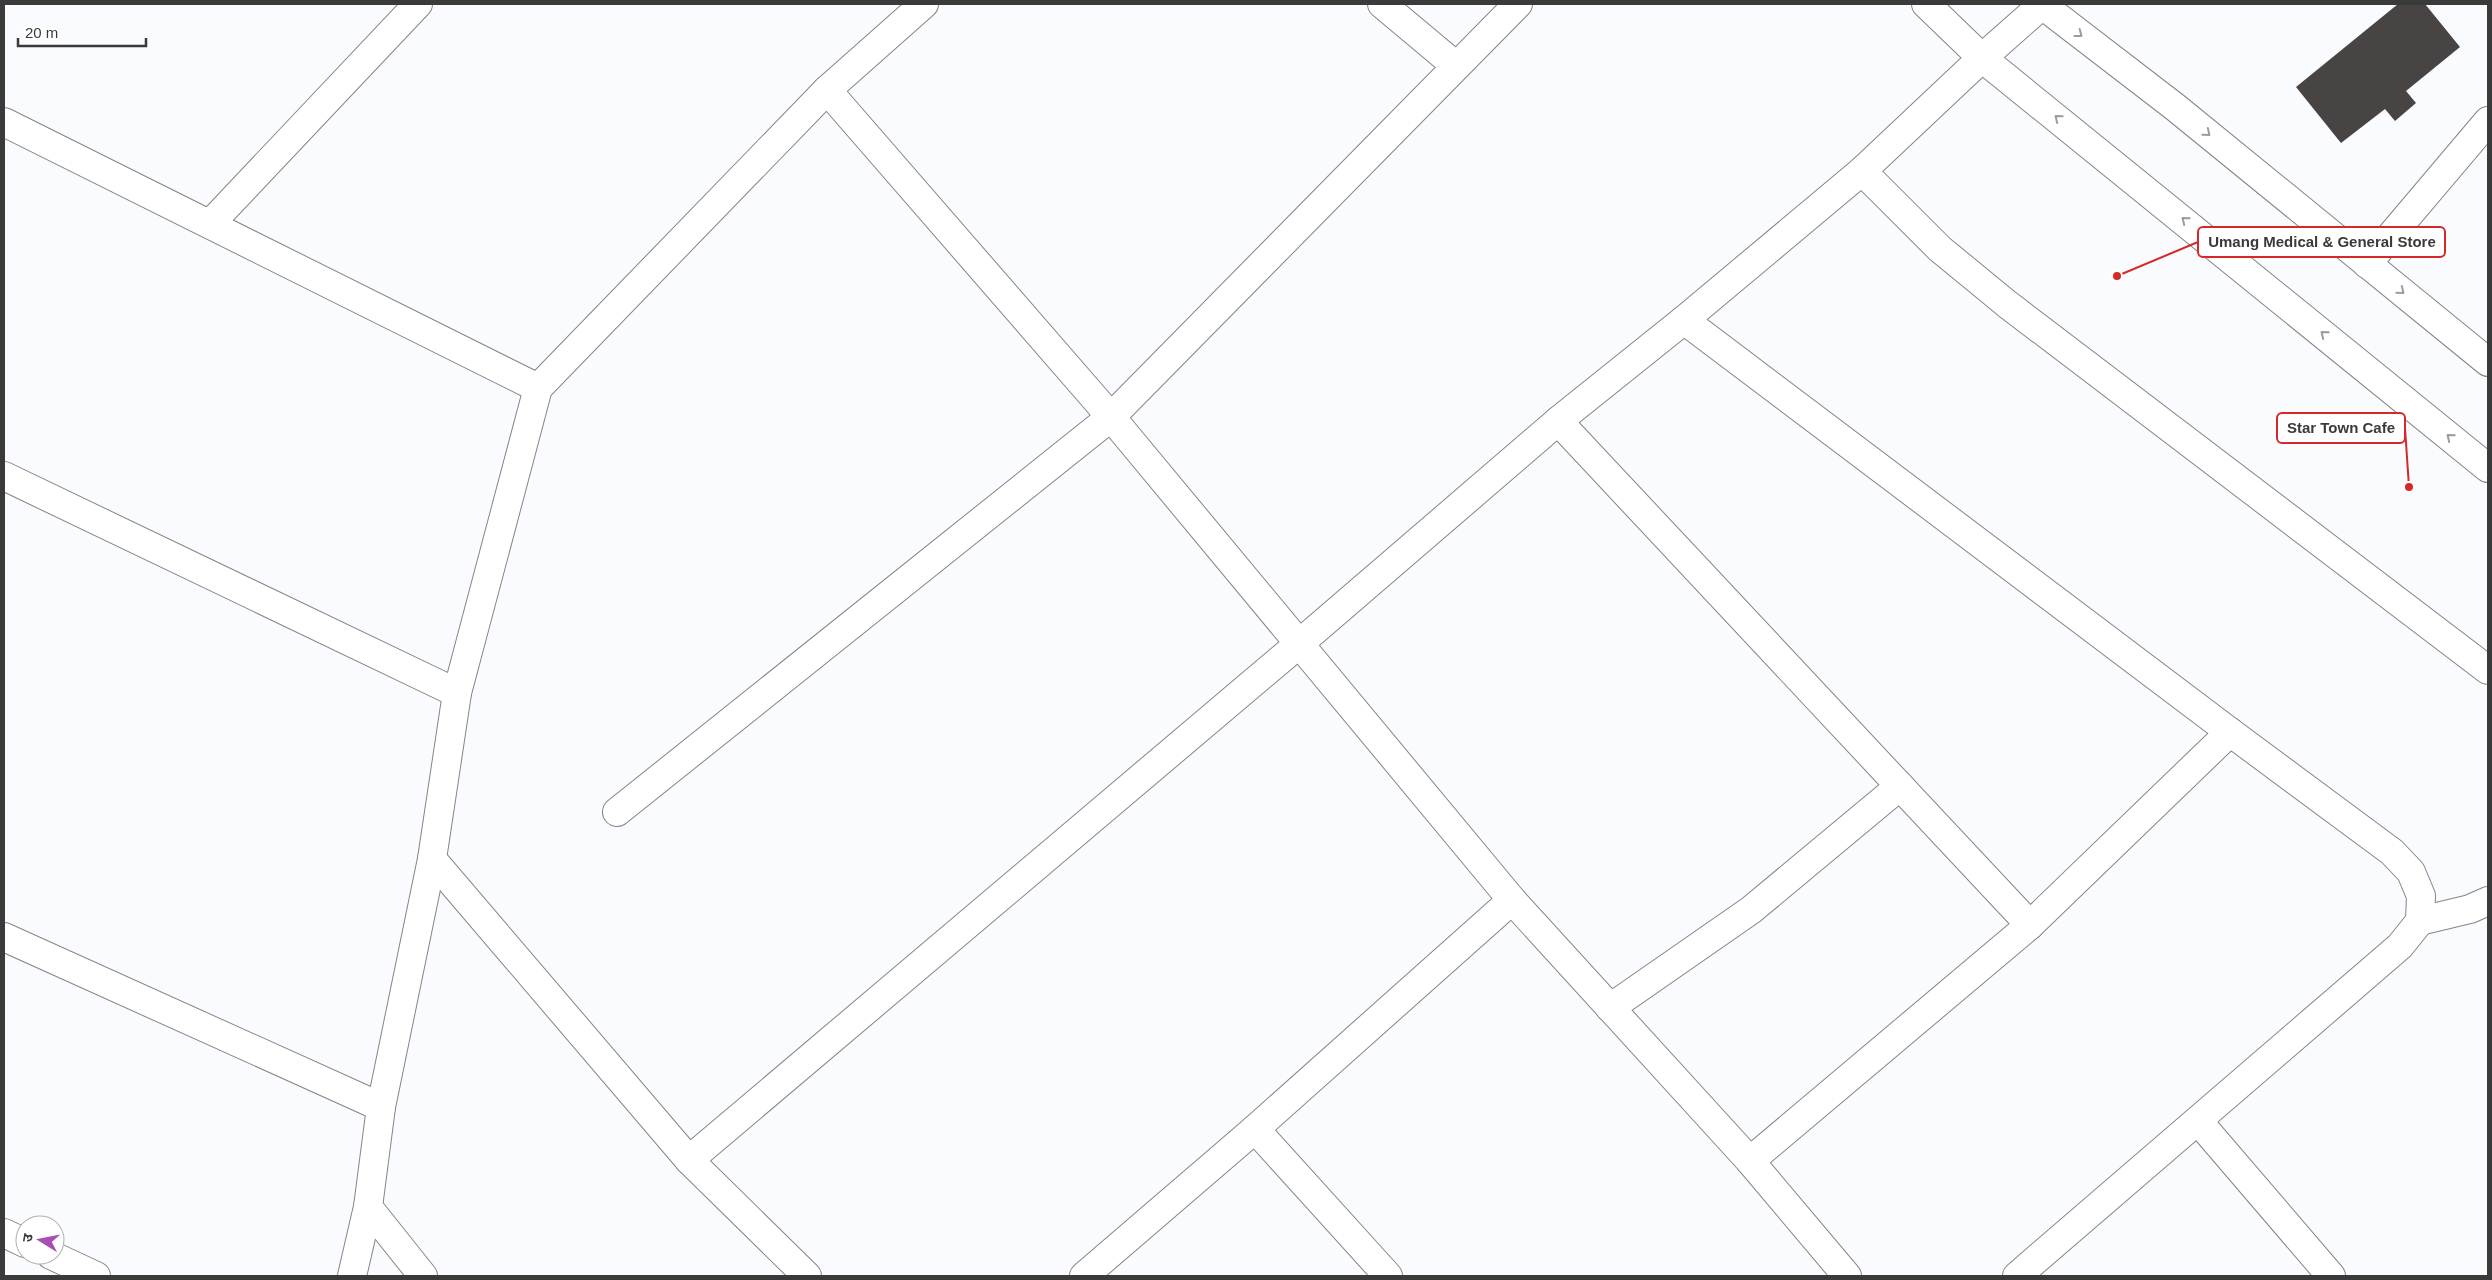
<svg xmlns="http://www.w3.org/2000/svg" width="2492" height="1280" viewBox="0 0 2492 1280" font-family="Helvetica,'Noto Sans Devanagari',sans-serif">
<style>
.building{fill:#474443}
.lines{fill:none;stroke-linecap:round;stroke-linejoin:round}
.minor-casing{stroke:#858588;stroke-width:30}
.minor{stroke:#fff;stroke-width:28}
.oneway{stroke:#9c9c9d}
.leader{fill:none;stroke:#d62828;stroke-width:2}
.callout-dot{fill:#d62828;stroke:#fff;stroke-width:2}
.callout{fill:#fff;stroke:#d62828;stroke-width:2}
.callout-label{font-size:15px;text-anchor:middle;font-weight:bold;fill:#3a3a3b}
</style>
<rect width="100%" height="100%" fill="#fafbfe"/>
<polygon class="building" points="2398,4 2425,4 2460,47 2406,91 2416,103 2395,121 2385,109 2341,143 2296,87"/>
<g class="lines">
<g class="minor-casing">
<g id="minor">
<polyline points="1382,4 1456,66"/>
<polyline points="1926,4 1982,58 2488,468"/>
<polyline points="2041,4 2175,107 2488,362"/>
<polyline points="827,90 1111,417 1512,900 1750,1161 1847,1276"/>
<polyline points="4,122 538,388"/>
<polyline points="1862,171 1940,249 2007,304 2488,670"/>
<polyline points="210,224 418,4"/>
<polyline points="2367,264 2488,121"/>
<polyline points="1684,320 1862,171 1982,58 2042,5"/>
<polyline points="1558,421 2030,925"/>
<polyline points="4,476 457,693"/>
<polyline points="617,812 1111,417 1518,4"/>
<polyline points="432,859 689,1160 807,1276"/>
<polyline points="2420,921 2470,909 2488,901"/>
<polyline points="4,937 381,1107"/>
<polyline points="1610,1008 1751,910 1900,786"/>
<polyline points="2199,1122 2331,1276"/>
<polyline points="1255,1129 1388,1276"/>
<polyline points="689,1160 1300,643 1558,421 1684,320 2230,732 2392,852 2411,872 2421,896 2420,921 2400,946 2017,1276"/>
<polyline points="1750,1161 2030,925 2230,732"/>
<polyline points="368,1207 423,1276"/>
<polyline points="4,1233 25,1243"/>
<polyline points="51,1255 96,1276"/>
<polyline points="352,1276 368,1207 381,1107 432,859 457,693 538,388 827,90 924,4"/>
<polyline points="1084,1276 1255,1129 1512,900"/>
</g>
</g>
<use href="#minor" class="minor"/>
</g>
<defs><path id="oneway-chevron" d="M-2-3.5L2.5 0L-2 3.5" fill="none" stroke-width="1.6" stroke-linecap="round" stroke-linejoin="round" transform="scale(1.25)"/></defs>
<g class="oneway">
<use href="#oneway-chevron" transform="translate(2079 34) rotate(37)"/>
<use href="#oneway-chevron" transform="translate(2058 118) rotate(-141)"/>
<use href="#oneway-chevron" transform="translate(2207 133) rotate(39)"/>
<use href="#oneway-chevron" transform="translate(2185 220) rotate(-141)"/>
<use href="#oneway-chevron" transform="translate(2401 291) rotate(39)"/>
<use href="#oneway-chevron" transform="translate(2324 334) rotate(-141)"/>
<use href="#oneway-chevron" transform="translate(2450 437) rotate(-141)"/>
</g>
<path class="leader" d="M2117 276L2198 242M2409 487L2405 428"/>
<g class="callout-dot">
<circle cx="2117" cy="276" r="5"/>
<circle cx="2409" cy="487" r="5"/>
</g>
<g class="callout">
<rect x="2198" y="227" width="247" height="30" rx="5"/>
<rect x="2277" y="413" width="128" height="30" rx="5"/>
</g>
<g class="callout-label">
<text x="2322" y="247">Umang Medical &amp; General Store</text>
<text x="2341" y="433">Star Town Cafe</text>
</g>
<rect width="2492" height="1280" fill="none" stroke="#3a3a3b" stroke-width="10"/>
<g transform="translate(40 1240) rotate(280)"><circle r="24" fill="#ffffff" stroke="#b0b0b1"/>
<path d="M0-4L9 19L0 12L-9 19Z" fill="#a94cb6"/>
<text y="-8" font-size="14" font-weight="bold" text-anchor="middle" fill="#3a3a3b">उ</text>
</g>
<path d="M18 38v8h128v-8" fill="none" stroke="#3a3a3b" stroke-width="2.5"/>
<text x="25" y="38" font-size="15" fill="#3a3a3b" stroke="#ffffff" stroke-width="4" paint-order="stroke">20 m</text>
</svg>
